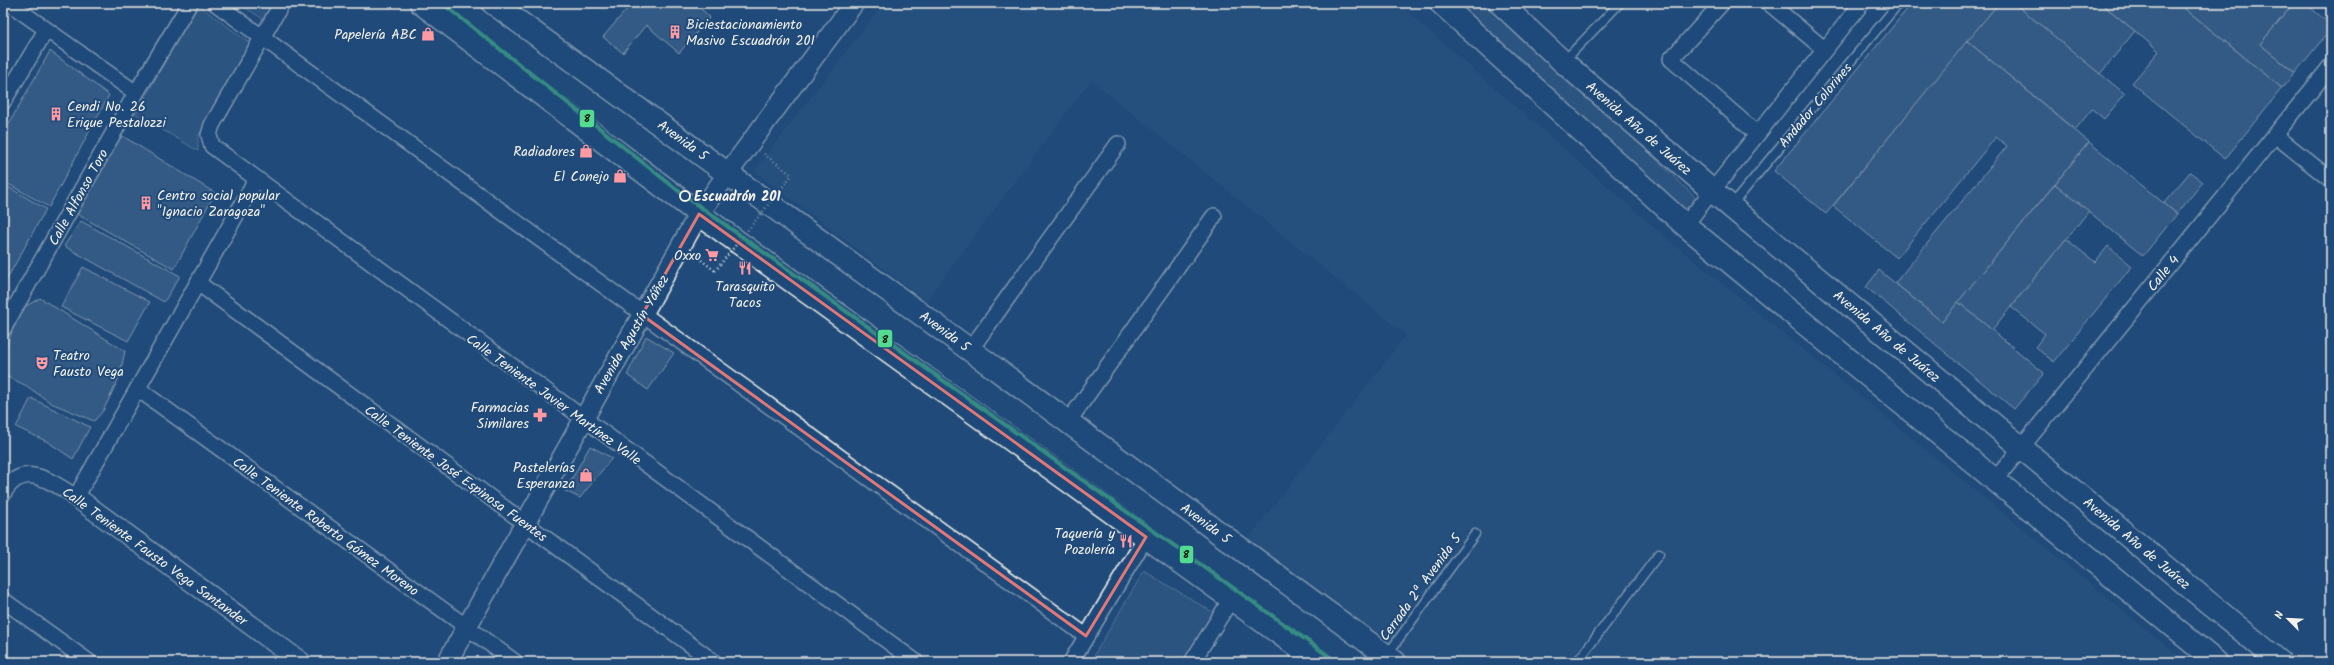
<svg xmlns="http://www.w3.org/2000/svg" width="2334" height="665" viewBox="0 0 2334 665" font-family="Kalam,sans-serif">
<style>
.built{fill:#2d5581}
.green{fill:#3a5f88;stroke:#97a8b8}
.building{fill:#4d6e92;stroke:#f4f1e8}
.lines{fill:none;stroke-linecap:round;stroke-linejoin:round}
.service-casing{stroke:#f4f1e8;stroke-width:11}
.minor-casing{stroke:#f4f1e8;stroke-width:18}
.tertiary-casing{stroke:#f4f1e8;stroke-width:22}
.secondary-casing{stroke:#f4f1e8;stroke-width:25}
.primary-casing{stroke:#f4f1e8;stroke-width:25}
.path{stroke:#f4f1e8;stroke-width:2.5;stroke-dasharray:1 3;stroke-linecap:butt}
.service{stroke:#1f4a7a;stroke-width:8}
.minor{stroke:#1f4a7a;stroke-width:15}
.tertiary{stroke:#1f4a7a;stroke-width:19}
.secondary{stroke:#1f4a7a;stroke-width:22}
.primary{stroke:#1f4a7a;stroke-width:22}
.path-bridge{stroke:#f4f1e8;stroke-width:2.5;stroke-dasharray:1 3;stroke-linecap:butt}
.metro-1-casing{stroke:#1f4a7a;stroke-width:7}
.metro-1{stroke:#53dc8f;stroke-width:4}
.marked{fill:none;stroke:#e27875;stroke-width:3;stroke-linejoin:round}
.stop-dot{fill:#1f4a7a;stroke:#f4f1e8;stroke-width:2}
.labels{text-anchor:middle;stroke-width:4;stroke-linejoin:round;paint-order:stroke}
.poi-label{font-size:14px;fill:#f4f1e8;stroke:#1f4a7a;text-anchor:end}
.street-label{font-size:14px;fill:#f4f1e8;stroke:#1f4a7a}
.stop-label{font-size:14px;font-weight:bold;fill:#f4f1e8;stroke:#1f4a7a;text-anchor:start}
.line-badge{stroke:#1f4a7a;stroke-width:1.5}
.pale-badge-label{font-size:11px;text-anchor:middle;font-weight:bold;fill:#111}
</style>
<rect width="100%" height="100%" fill="#1f4a7a"/>
<filter id="ink" filterUnits="userSpaceOnUse"><feTurbulence type="fractalNoise" baseFrequency=".025" numOctaves="2"/><feDisplacementMap in="SourceGraphic" scale="8" xChannelSelector="R" yChannelSelector="G"/><feConvolveMatrix kernelMatrix="1 2 1 2 8 2 1 2 1" color-interpolation-filters="sRGB"/></filter>
<g filter="url(#ink)">
<polygon class="built" points="884,3 1397,3 1670,241 2186,662 1415,662 1248,539 1406,335 1091,80 926,301 754,171"/>
<g class="green">
<polygon points="238,3 276,3 266,21"/>
<path d="M 1449,3 L 1494,3 L 1695,197 C 1692,205 1689,208 1680,210 Z"/>
<polygon points="197,4 255,47 198,136 198,151 136,114"/>
<polygon points="1144,571 1216,614 1187,662 1090,662"/>
</g>
<g class="building">
<polygon points="632,3 694,3 710,17 679,53 646,25 623,53 603,37"/>
<polygon points="1912,3 1999,3 1826,214 1774,171"/>
<polygon points="1999,3 2014,3 2125,94 2104,119 2092,109 2075,130 1967,41"/>
<polygon points="2014,3 2101,3 2135,31 2100,74"/>
<polygon points="2101,3 2178,3 2282,88 2225,159 2132,83 2159,51"/>
<polygon points="2178,3 2294,3 2260,44 2295,73 2282,88"/>
<polygon points="2294,3 2305,3 2331,25 2331,29 2295,73 2260,44"/>
<polygon points="2305,3 2315,3 2311,8"/>
<polygon points="1967,41 2089,142 1942,322 1895,283 2007,146 1996,137 1897,258 1833,206"/>
<polygon points="50,51 109,95 49,207 3,181 3,134"/>
<polygon points="121,135 215,193 174,269 77,214"/>
<polygon points="2089,142 2177,214 2143,256 2055,184"/>
<polygon points="2190,172 2203,182 2177,214 2164,203"/>
<polygon points="3,184 46,209 3,286"/>
<polygon points="2055,184 2089,211 1992,330 1958,302"/>
<polygon points="81,221 180,276 164,302 64,246"/>
<polygon points="2066,239 2095,262 2108,246 2132,266 2054,362 2035,347 2045,334 2011,307"/>
<polygon points="83,267 150,302 128,341 61,307"/>
<polygon points="1879,270 1942,322 1958,302 2044,373 2014,409 1866,287"/>
<polygon points="40,298 125,351 119,378 103,411 94,421 51,403 25,385 3,375 3,354 19,314 26,306"/>
<polygon points="646,336 674,353 648,390 627,375"/>
<polygon points="31,398 90,427 73,459 48,442 16,427"/>
<polygon points="590,446 612,458 580,498 565,491"/>
</g>
<g class="lines">
<g class="service-casing">
<g id="service">
<polyline points="1564,61 1620,3"/>
<polyline points="1731,206 1899,3"/>
<polyline points="1387,655 1475,534"/>
<polyline points="1577,662 1659,554"/>
</g>
</g>
<g class="minor-casing">
<g id="minor">
<polyline points="9,3 136,93"/>
<polyline points="215,3 1086,636"/>
<polyline points="282,3 212,125 209,135 212,146 916,662"/>
<polyline points="1722,3 1671,59 1756,133"/>
<polyline points="1769,3 1824,49"/>
<polyline points="3,102 46,30"/>
<polyline points="2275,135 2331,180"/>
<polyline points="1685,225 1862,3"/>
<polyline points="198,283 714,662"/>
<polyline points="3,329 136,93 190,3"/>
<polyline points="970,350 1118,144"/>
<polyline points="138,389 515,662"/>
<polyline points="1068,422 1214,216"/>
<polyline points="1995,480 2331,66"/>
<path d="M 3,494 C 22,459 52,482 76,497 L 256,180"/>
<polyline points="3,600 89,662"/>
<polyline points="1071,662 1146,537"/>
<polyline points="1192,662 1231,599"/>
</g>
</g>
<g class="tertiary-casing">
<g id="tertiary">
<polyline points="76,497 301,662"/>
<polyline points="447,662 699,214 728,173 854,3"/>
</g>
</g>
<g class="secondary-casing">
<g id="secondary">
<polyline points="1441,3 1685,225 2216,662"/>
<polyline points="1500,3 1563,62 1730,206 2280,662"/>
</g>
</g>
<g class="primary-casing">
<g id="primary">
<polyline points="421,3 699,214 1319,662"/>
<polyline points="493,3 970,350 1395,662"/>
</g>
</g>
<g class="path">
<polyline points="764,154 792,175"/>
<polyline points="695,255 715,271"/>
</g>
<use href="#service" class="service"/>
<use href="#minor" class="minor"/>
<use href="#tertiary" class="tertiary"/>
<use href="#secondary" class="secondary"/>
<use href="#primary" class="primary"/>
<polyline class="path-bridge" points="715,271 792,175"/>
<g class="metro-1-casing">
<polyline id="metro-1" points="442,3 685,196 1337,662"/>
</g>
<use href="#metro-1" class="metro-1"/>
</g>
</g>
<path d="M0 0H2334V665H0ZM 699,214 L 1146,537 L 1086,636 L 642,315 Z" fill="#1f4a7a" fill-opacity=".55" fill-rule="evenodd"/>
<path class="marked" d="M 699,214 L 1146,537 L 1086,636 L 642,315 Z"/>
<defs>
<g id="building-bare" transform="scale(1.08)"><path d="M-4-6H4V6H1V3H-1V6H-4ZM-2.5-4.3h1.7v1.8h-1.7ZM.8-4.3h1.7v1.8H.8ZM-2.5-1h1.7V.8h-1.7ZM.8-1h1.7V.8H.8Z" fill="#ff9aa2" stroke="#1f4a7a" stroke-width="2.5" paint-order="stroke"/></g>
<g id="shop-bare" transform="scale(1.08)"><path d="M-5-2.5h2.3a2.7 3.5 0 0 1 5.4 0H5L5.5 6h-11ZM-1.5-2.5h3a1.5 2.3 0 0 0-3 0Z" fill="#ff9aa2" stroke="#1f4a7a" stroke-width="2.5" paint-order="stroke"/></g>
<g id="supermarket-bare" transform="scale(1.08)"><path d="M-6-5.5h2.5l.6 2H6L4.5 2H-2.5L-4.4-4H-6ZM-1.5 3.2a1.3 1.3 0 1 0 .1 0ZM3 3.2a1.3 1.3 0 1 0 .1 0Z" fill="#ff9aa2" stroke="#1f4a7a" stroke-width="2.5" paint-order="stroke"/></g>
<g id="restaurant-bare" transform="scale(1.08)"><path d="M-5-6h1v4h1v-4h1v4h1v-4h1v5L-1.5 .5V6h-2V.5L-5-1ZM5-6V6H3V1.5H1.5Q1.5-4 5-6Z" fill="#ff9aa2" stroke="#1f4a7a" stroke-width="2.5" paint-order="stroke"/></g>
<g id="theatre-bare" transform="scale(1.08)"><path d="M-5-5.5Q0-4 5-5.5V0Q5 5 0 6Q-5 5-5 0ZM-3.3-2.5H-1v1.5H-3.3ZM1-2.5H3.3v1.5H1ZM-2.8 1Q0 5.5 2.8 1Z" fill="#ff9aa2" stroke="#1f4a7a" stroke-width="2.5" paint-order="stroke"/></g>
<g id="pharmacy-bare" transform="scale(1.08)"><path d="M-2-6h4v4h4v4h-4v4h-4v-4h-4v-4h4Z" fill="#ff9aa2" stroke="#1f4a7a" stroke-width="2.5" paint-order="stroke"/></g>
</defs>
<g fill-rule="evenodd">
<use href="#building-bare" x="675" y="32"/>
<use href="#shop-bare" x="428" y="34"/>
<use href="#building-bare" x="56" y="114"/>
<use href="#shop-bare" x="586" y="151"/>
<use href="#shop-bare" x="620" y="176"/>
<use href="#building-bare" x="146" y="203"/>
<use href="#supermarket-bare" x="712" y="255"/>
<use href="#restaurant-bare" x="745" y="268"/>
<use href="#theatre-bare" x="42" y="363"/>
<use href="#pharmacy-bare" x="540" y="415"/>
<use href="#shop-bare" x="586" y="475"/>
<use href="#restaurant-bare" x="1126" y="541"/>
</g>
<circle class="stop-dot" cx="685" cy="196" r="5"/>
<g class="labels">
<g class="poi-label">
<text x="686" y="29" text-anchor="start">Biciestacionamiento<tspan x="686" dy="16">Masivo Escuadrón 201</tspan></text>
<text x="417" y="39">Papelería ABC</text>
<text x="67" y="111" text-anchor="start">Cendi No. 26<tspan x="67" dy="16">Erique Pestalozzi</tspan></text>
<text x="575" y="156">Radiadores</text>
<text x="609" y="181">El Conejo</text>
<text x="157" y="200" text-anchor="start">Centro social popular<tspan x="157" dy="16">"Ignacio Zaragoza"</tspan></text>
<text x="701" y="260">Oxxo</text>
<text x="745" y="291" text-anchor="middle">Tarasquito<tspan x="745" dy="16">Tacos</tspan></text>
<text x="53" y="360" text-anchor="start">Teatro<tspan x="53" dy="16">Fausto Vega</tspan></text>
<text x="529" y="412">Farmacias<tspan x="529" dy="16">Similares</tspan></text>
<text x="575" y="472">Pastelerías<tspan x="575" dy="16">Esperanza</tspan></text>
<text x="1115" y="538">Taquería y<tspan x="1115" dy="16">Pozolería</tspan></text>
</g>
<g class="street-label">
<text transform="translate(1815 105) rotate(-50)" y="5">Andador Colorines</text>
<text transform="translate(1639 128) rotate(41)" y="5">Avenida Año de Juárez</text>
<text transform="translate(683 140) rotate(36)" y="5">Avenida 5</text>
<text transform="translate(78 197) rotate(-61)" y="5">Calle Alfonso Toro</text>
<text transform="translate(2163 273) rotate(-51)" y="5">Calle 4</text>
<text transform="translate(945 331) rotate(36)" y="5">Avenida 5</text>
<text transform="translate(631 334) rotate(-60)" y="5">Avenida Agustín Yáñez</text>
<text transform="translate(1887 336) rotate(40)" y="5">Avenida Año de Juárez</text>
<text transform="translate(554 399) rotate(36)" y="5">Calle Teniente Javier Martínez Valle</text>
<text transform="translate(456 473) rotate(36)" y="5">Calle Teniente José Espinosa Fuentes</text>
<text transform="translate(1206 523) rotate(36)" y="5">Avenida 5</text>
<text transform="translate(326 526) rotate(36)" y="5">Calle Teniente Roberto Gómez Moreno</text>
<text transform="translate(2137 543) rotate(40)" y="5">Avenida Año de Juárez</text>
<text transform="translate(155 556) rotate(36)" y="5">Calle Teniente Fausto Vega Santander</text>
<text transform="translate(1420 587) rotate(-54)" y="5">Cerrada 2ª Avenida 5</text>
</g>
<g class="stop-label">
<text x="694" y="201">Escuadrón 201</text>
</g>
</g>
<g class="line-badge">
<rect x="579" y="109" width="16" height="19" rx="4" fill="#53dc8f"/>
<rect x="877" y="329" width="16" height="19" rx="4" fill="#53dc8f"/>
<rect x="1179" y="545" width="15" height="19" rx="4" fill="#53dc8f"/>
</g>
<g class="pale-badge-label">
<text x="587" y="122">8</text>
<text x="885" y="343">8</text>
<text x="1186" y="558">8</text>
</g>
<rect width="2334" height="665" fill="none" stroke="#1f4a7a" stroke-width="16"/>
<rect x="8" y="8" width="2318" height="649" fill="none" stroke="#f4f1e8" stroke-width="1.5" filter="url(#ink)"/>
<g transform="translate(2288 619) rotate(294)" stroke="#1f4a7a" stroke-width="3" paint-order="stroke">
<path d="M0-3L7 15L0 10L-7 15Z" fill="#f4f1e8"/>
<text y="-6" font-size="11" font-weight="bold" text-anchor="middle" fill="#f4f1e8">N</text>
</g>
</svg>
